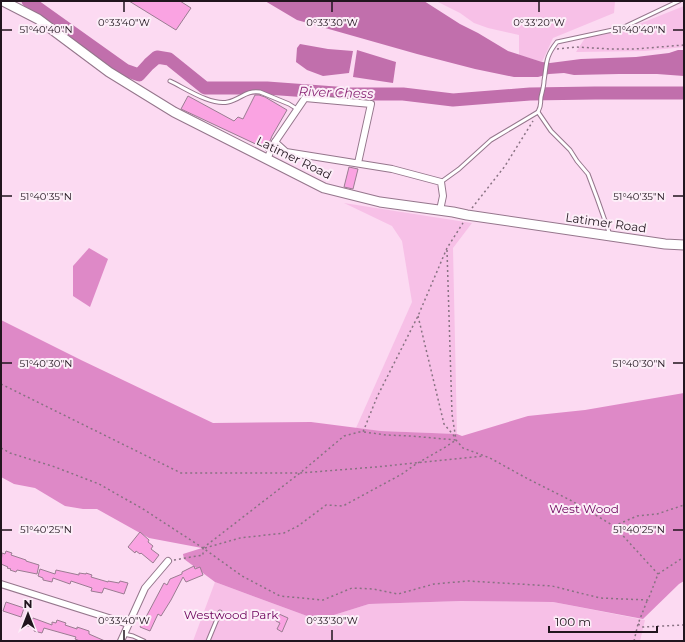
<svg xmlns="http://www.w3.org/2000/svg" width="685" height="642" viewBox="0 0 685 642" font-family="Montserrat,sans-serif">
<style>
.green{fill:#f7c0e7}
.forest{fill:#de89c7}
.water{fill:#c16fac}
.lines{fill:none;stroke-linecap:round;stroke-linejoin:round}
.river{stroke:#c16fac;stroke-width:13}
.building{fill:#faa3e2;stroke:#9b7c92}
.lane-casing{stroke:#95768c;stroke-width:5}
.street-casing{stroke:#95768c;stroke-width:8}
.secondary-casing{stroke:#95768c;stroke-width:11}
.path{stroke:#887282;stroke-width:1.5;stroke-dasharray:2 3;stroke-linecap:butt}
.lane{stroke:#fff;stroke-width:3}
.street{stroke:#fff;stroke-width:6}
.secondary{stroke:#fff;stroke-width:9}
.ticks{fill:none;stroke:#21151e;stroke-width:1.5}
.labels{text-anchor:middle;stroke-width:4;stroke-linejoin:round;paint-order:stroke}
.street-label{font-size:12px;fill:#21151e;stroke:#fceef8}
.park-label{font-size:12px;fill:#6c005b;stroke:#fceef8}
.water-label{font-size:13px;font-style:italic;fill:#8b2977;stroke:#fceef8}
.ticks-label{font-size:10px;text-anchor:middle;fill:#21151e;stroke:#fceef8;stroke-width:4;stroke-linejoin:round;paint-order:stroke}
</style>
<rect width="100%" height="100%" fill="#fcdaf2"/>
<g class="green">
<polygon points="436,1 615,1 614,13 553,38 542,62 519,55 519,35 488,28 474,23 460,13"/>
<polygon points="684,6 684,47 645,51 576,52 585,38 624,30"/>
<polygon points="344,203 472,223 453,248 457,434 381,431 356,428 412,302 402,241 392,226"/>
<polygon points="215,582 318,620 369,604 461,601 553,602 645,620 640,641 193,641"/>
</g>
<g class="forest">
<polygon points="89,248 108,259 90,307 73,296 73,266"/>
<polygon points="1,320 81,360 213,423 311,422 381,431 457,434 462,436 528,416 585,410 684,393 684,581 679,584 643,619 553,602 461,601 369,604 318,620 215,582 184,559 183,554 202,548 149,538 97,509 83,509 65,506 35,488 14,484 1,477"/>
</g>
<g class="water">
<polygon points="265,1 424,1 460,24 478,33 508,51 542,62 550,63 581,59 636,57 669,53 678,50 684,50 684,76 657,74 619,74 574,75 564,73 549,74 538,77 514,77 475,69 417,54 297,20"/>
<polygon points="300,44 328,49 353,51 349,73 323,76 307,70 296,62 297,48"/>
<polygon points="357,50 396,62 393,83 353,77"/>
</g>
<g class="lines">
<polyline class="river" points="28,1 125,70 139,75 149,64 157,57 169,59 205,88 267,88 349,94 403,94 453,100 530,94 595,93 684,93"/>
</g>
<g class="building">
<polygon points="129,1 180,1 191,8 176,30"/>
<polygon points="255,95 259,95 265,97 287,110 272,136 266,151 262,147 181,109 188,96 234,121 238,117 243,119"/>
<polygon points="349,167 358,169 353,189 344,187"/>
<polygon points="140,532 149,540 148,542 153,546 151,549 159,555 153,563 141,553 140,554 136,551 135,553 128,547"/>
<polygon points="6,551 12,553 11,555 26,560 26,561 39,565 37,574 17,570 16,572 10,570 11,569 7,568 8,567 1,564 2,553 5,554"/>
<polygon points="194,566 195,569 200,567 203,575 186,582 183,577 171,600 161,616 158,614 150,631 140,627 145,616 146,617 164,583 167,585 170,579 182,574 182,572"/>
<polygon points="40,569 55,574 56,570 79,575 79,573 86,574 86,573 92,575 91,577 108,582 108,581 119,583 120,581 128,583 124,594 104,588 102,593 91,591 92,588 71,581 70,584 53,578 52,582 43,580 43,578 38,576"/>
<polygon points="6,602 24,608 21,617 3,611"/>
<polygon points="279,614 288,618 282,632 277,629 280,623 276,621"/>
<polygon points="33,618 52,625 52,622 56,623 57,620 66,623 65,625 77,629 77,627 89,631 89,634 105,641 80,641 75,639 76,637 44,628 42,633 34,631 35,628 24,625 26,619 32,621"/>
</g>
<g class="lines">
<g class="lane-casing">
<g id="lane">
<path d="M 170,81 C 185,88 211,106 228,102 C 241,99 246,90 260,92 L 289,104 L 297,109"/>
<polyline points="538,112 551,131 570,150 577,161 588,174 597,198 610,235"/>
<path d="M 441,182 L 459,169 L 491,140 L 538,112 C 542,104 540,104 541,97 C 542,92 544,86 544,81 C 547,63 545,57 557,42 L 622,28 L 679,1"/>
<polyline points="124,634 133,636 144,641"/>
<polyline points="208,641 220,612"/>
</g>
</g>
<g class="street-casing">
<g id="street">
<polyline points="267,159 275,142"/>
<polyline points="358,163 371,104 305,98 275,142 286,152 392,169 441,182 443,196 440,210"/>
<polyline points="1,584 128,624"/>
<polyline points="121,641 145,588 168,561"/>
</g>
</g>
<g class="secondary-casing">
<polyline id="secondary" points="3,1 38,19 109,72 174,112 324,188 380,202 453,212 467,215 665,244 684,245"/>
</g>
<g class="path">
<polyline points="557,49 576,47 611,49 635,49 684,45"/>
<polyline points="472,208 505,166 533,121"/>
<polyline points="447,250 452,414 456,440 463,448 490,458 528,479 570,500 614,526 658,574"/>
<polyline points="418,316 444,424 455,437"/>
<polyline points="1,384 181,473 300,473 376,467 484,456"/>
<polyline points="364,432 386,435 411,436 456,440"/>
<polyline points="1,448 10,453 55,467 99,484 143,509 203,548 242,576 280,596 323,600 352,588 373,589 398,594 434,584 468,581 552,586 600,598 648,600 658,574 684,557"/>
<polyline points="614,526 637,516 657,514 684,505"/>
<polyline points="203,548 300,473 344,436 359,432 363,432 377,397 418,316 447,248 463,223"/>
<polyline points="205,548 240,538 284,533 298,526 326,505 343,506 402,474 416,464 444,448 456,440"/>
<polyline points="174,560 203,555 203,548"/>
<polyline points="638,624 643,627 684,625"/>
<polyline points="634,641 638,624 647,601"/>
</g>
<use href="#lane" class="lane"/>
<use href="#street" class="street"/>
<use href="#secondary" class="secondary"/>
</g>
<path class="ticks" d="M 124,2 L 124,12M 332,2 L 332,12M 539,2 L 539,12M 2,30 L 12,30M 673,30 L 683,30M 2,196 L 12,196M 673,196 L 683,196M 2,363 L 12,363M 673,363 L 683,363M 2,530 L 12,530M 673,530 L 683,530M 124,630 L 124,640M 332,630 L 332,640"/>
<g class="labels">
<g class="street-label">
<text transform="translate(294 158) rotate(26)" y="4">Latimer Road</text>
<text transform="translate(606 223) rotate(8)" y="4">Latimer Road</text>
</g>
<g class="park-label">
<text x="584" y="513">West Wood</text>
<text x="231" y="619">Westwood Park</text>
</g>
<g class="water-label">
<text transform="translate(336 92) rotate(2)" y="5">River Chess</text>
</g>
</g>
<g class="ticks-label">
<text x="124" y="26">0°33'40"W</text>
<text x="332" y="26">0°33'30"W</text>
<text x="539" y="26">0°33'20"W</text>
<text x="46" y="33">51°40'40"N</text>
<text x="639" y="33">51°40'40"N</text>
<text x="46" y="200">51°40'35"N</text>
<text x="639" y="200">51°40'35"N</text>
<text x="46" y="367">51°40'30"N</text>
<text x="639" y="367">51°40'30"N</text>
<text x="46" y="533">51°40'25"N</text>
<text x="639" y="533">51°40'25"N</text>
<text x="124" y="624">0°33'40"W</text>
<text x="332" y="624">0°33'30"W</text>
</g>
<rect width="685" height="642" fill="none" stroke="#21151e" stroke-width="4"/>
<g transform="translate(28 614)" stroke="#fceef8" stroke-width="3" paint-order="stroke">
<path d="M0-3L7 15L0 10L-7 15Z" fill="#21151e"/>
<text y="-6" font-size="11" font-weight="bold" text-anchor="middle" fill="#21151e">N</text>
</g>
<path d="M549 626v6h108v-6" fill="none" stroke="#21151e" stroke-width="2"/>
<text x="555" y="626" font-size="12" fill="#21151e" stroke="#fceef8" stroke-width="3" paint-order="stroke">100 m</text>
</svg>
